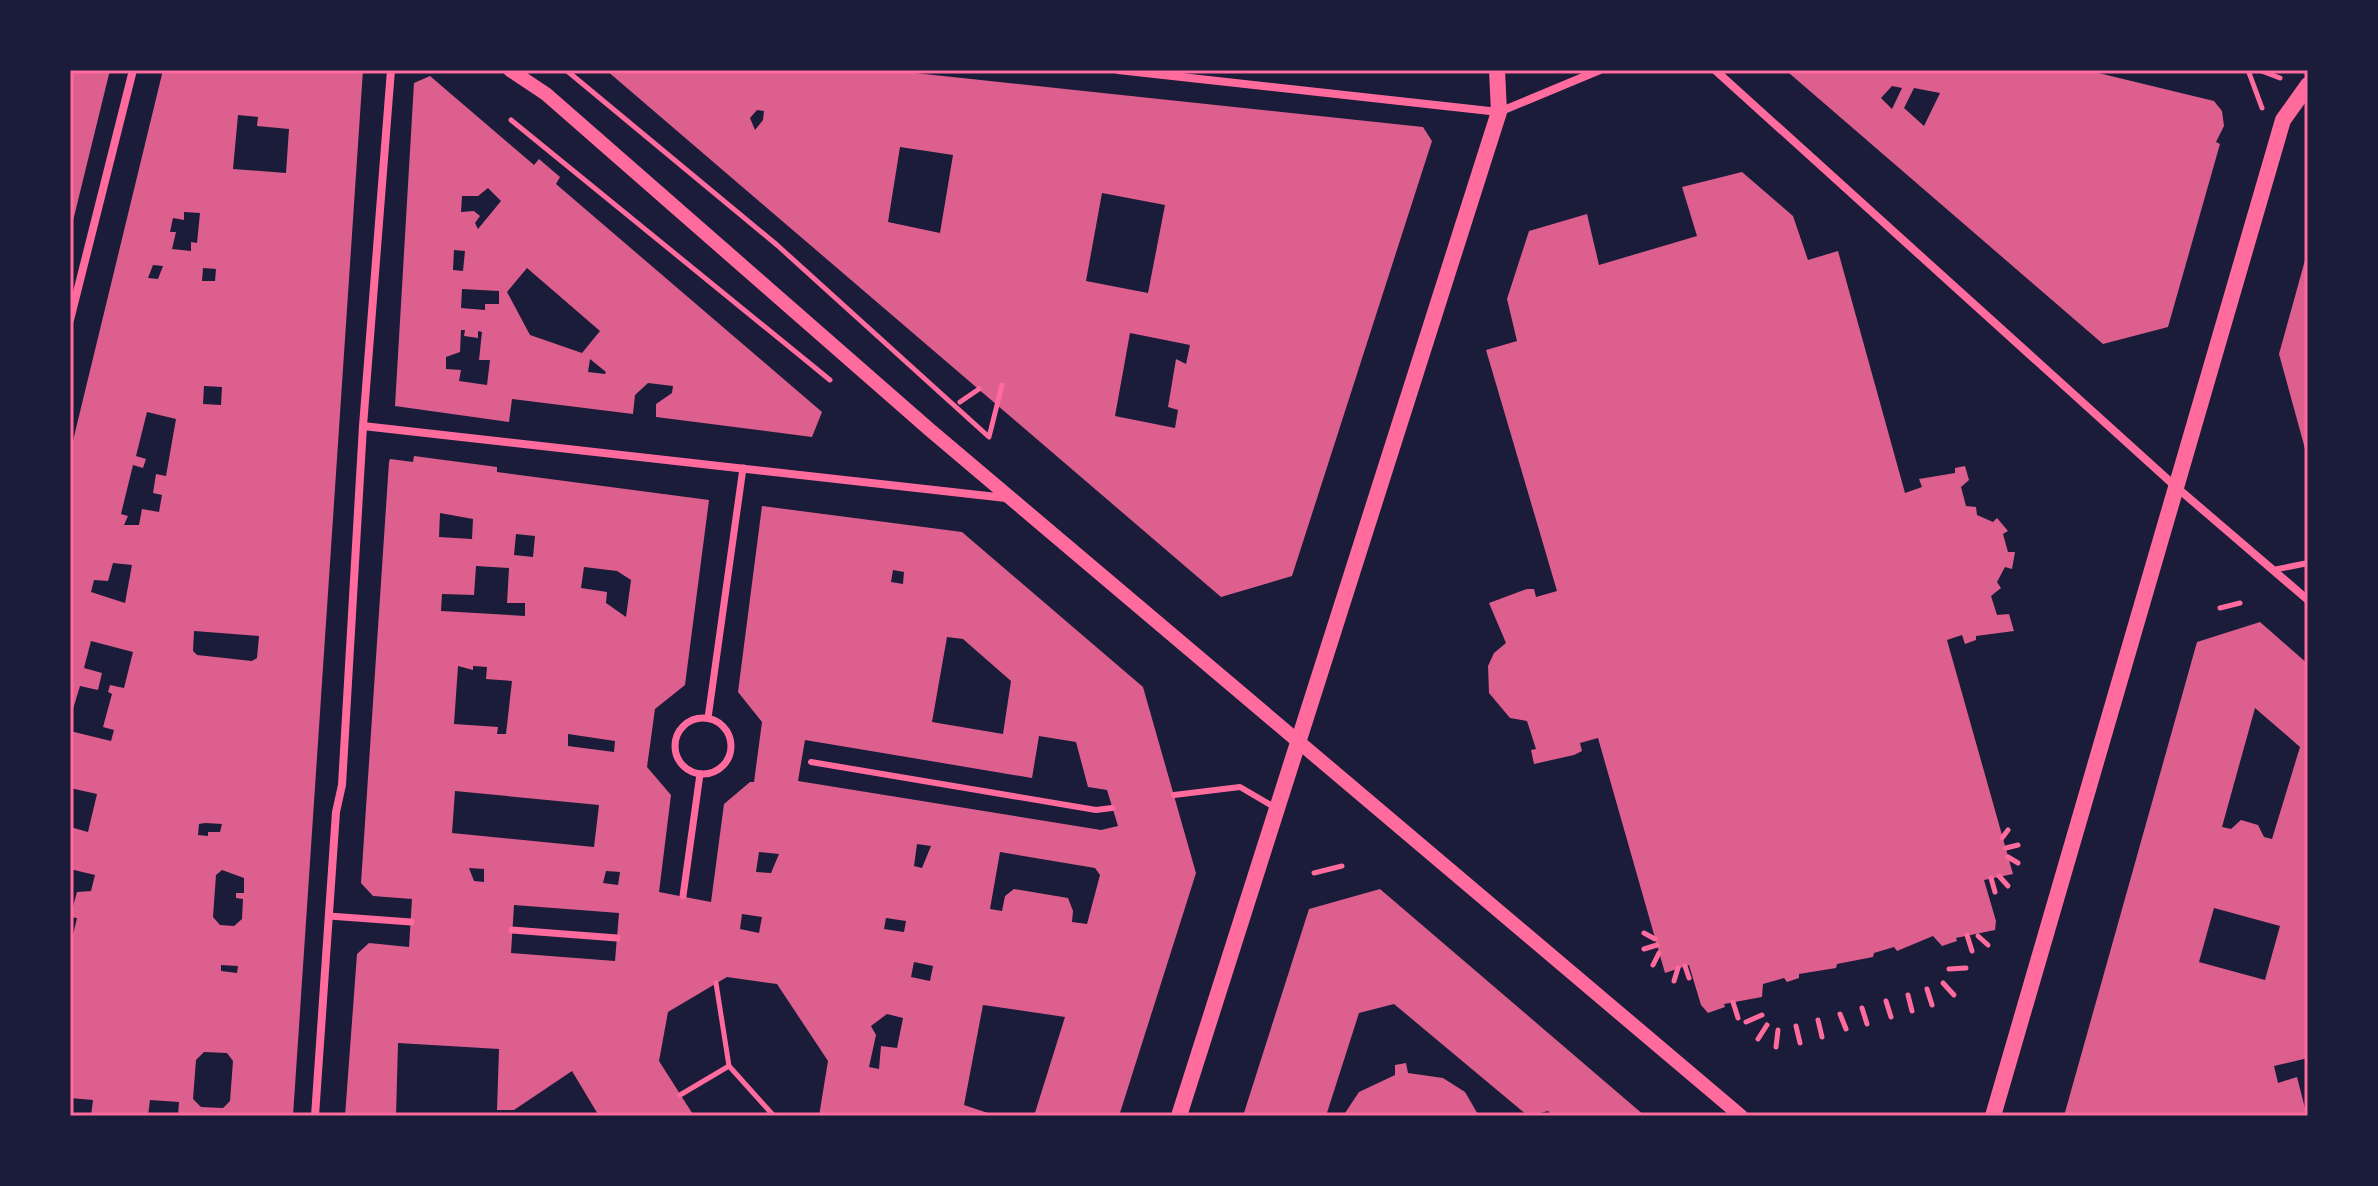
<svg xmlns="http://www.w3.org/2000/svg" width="2378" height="1186" viewBox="0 0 2378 1186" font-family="Cabin,sans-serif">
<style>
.building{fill:#dd5f8e;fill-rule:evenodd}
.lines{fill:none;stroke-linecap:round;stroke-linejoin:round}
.path{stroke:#ff6b9d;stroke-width:5}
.service{stroke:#ff6b9d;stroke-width:6}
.pedestrian{stroke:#ff6b9d;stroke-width:7}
.minor{stroke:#ff6b9d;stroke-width:8}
.tertiary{stroke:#ff6b9d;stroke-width:14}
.secondary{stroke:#ff6b9d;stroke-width:16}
.neatline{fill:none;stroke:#ff6b9d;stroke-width:3}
</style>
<rect width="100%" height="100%" fill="#1b1b3a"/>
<g class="building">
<polygon points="70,70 110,70 71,229 70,229"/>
<path d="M 163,70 L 363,70 L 293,1116 L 178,1116 L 179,1102 L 150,1100 L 148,1116 L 91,1116 L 93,1100 L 70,1098 L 70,947 L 77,918 L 70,917 L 77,892 L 91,891 L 95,875 L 70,869 L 70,827 L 88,832 L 97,794 L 70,788 L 70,731 L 111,741 L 114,730 L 103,727 L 112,694 L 108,692 L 110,685 L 124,688 L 133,652 L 91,641 L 84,668 L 102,673 L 98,690 L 80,686 L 70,719 L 70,453 ZM 238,115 L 258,117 L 257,126 L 289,129 L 286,173 L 233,169 ZM 184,212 L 200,213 L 197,243 L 191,242 L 191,251 L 172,249 L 176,232 L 170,232 L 173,218 L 184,220 ZM 153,265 L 163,266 L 158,279 L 148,278 ZM 203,268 L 216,269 L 215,281 L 202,281 ZM 204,386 L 222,387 L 221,405 L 203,404 ZM 147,412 L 176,419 L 166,476 L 156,474 L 153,493 L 162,495 L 159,512 L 142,509 L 139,525 L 124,525 L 128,516 L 121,514 L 133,465 L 143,468 L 146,459 L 136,456 ZM 113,563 L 132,565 L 125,603 L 91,592 L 94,580 L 108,581 ZM 194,631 L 259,636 L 257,658 L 252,661 L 197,655 L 193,651 ZM 199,824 L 205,823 L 222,824 L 220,832 L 208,832 L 208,836 L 198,835 ZM 222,870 L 244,878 L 244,893 L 236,893 L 236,898 L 243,899 L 242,919 L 234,926 L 220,925 L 213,917 L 216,875 ZM 221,965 L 238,966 L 237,973 L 221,971 ZM 204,1052 L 227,1053 L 233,1061 L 230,1101 L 223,1108 L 201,1107 L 193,1099 L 196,1060 Z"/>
<path d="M 606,70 L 887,70 L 1423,127 L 1432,141 L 1292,576 L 1221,597 ZM 757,110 L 764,111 L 763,120 L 755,130 L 750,118 ZM 900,147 L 953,155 L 940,233 L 888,222 ZM 1102,193 L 1165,205 L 1148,293 L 1086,281 ZM 1130,333 L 1190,345 L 1186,364 L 1176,359 L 1168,407 L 1178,410 L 1175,428 L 1115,416 Z"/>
<path d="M 1791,70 L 2086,70 L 2214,101 L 2222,111 L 2224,126 L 2216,142 L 2220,144 L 2168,327 L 2103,344 L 1789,73 ZM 1892,86 L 1902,88 L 1892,109 L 1881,98 ZM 1914,88 L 1940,93 L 1924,126 L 1904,108 Z"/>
<path d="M 430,76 L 534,165 L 539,159 L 560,177 L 556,184 L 822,412 L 812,437 L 656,417 L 656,404 L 672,393 L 673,386 L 648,383 L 635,395 L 633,414 L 512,399 L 509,422 L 395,406 L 414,83 ZM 488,188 L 501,201 L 478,229 L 475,223 L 480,216 L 474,211 L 461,212 L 462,196 L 478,196 ZM 454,250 L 465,251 L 463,271 L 453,270 ZM 527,268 L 600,331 L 582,353 L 530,335 L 507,292 ZM 462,289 L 499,291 L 499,304 L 485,304 L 485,310 L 461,308 ZM 461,330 L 465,330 L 464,336 L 478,338 L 478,331 L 482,332 L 479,360 L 490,360 L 487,385 L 459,381 L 461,370 L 446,369 L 446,357 L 460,352 ZM 590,359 L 606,372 L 605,374 L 588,372 Z"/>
<polygon points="1742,172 1793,216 1808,260 1838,251 1905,493 1922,487 1919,479 1955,473 1955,468 1965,466 1969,480 1961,487 1966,506 1976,507 1977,515 1993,522 1997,518 2008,531 2003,534 2008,552 2015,552 2012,569 2005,567 1997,582 2001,588 1991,596 1997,615 2009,614 2014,631 1976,636 1976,640 1965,644 1962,635 1947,640 2013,874 1984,880 1996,921 1995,930 1956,938 1957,941 1942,946 1933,936 1897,951 1894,947 1874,953 1873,957 1837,964 1836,968 1799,974 1799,978 1787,982 1784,978 1763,984 1762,997 1724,1004 1725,1007 1708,1013 1701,1005 1689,965 1665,973 1598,738 1580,743 1582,751 1574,755 1534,764 1531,750 1536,749 1527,721 1510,718 1489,693 1488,666 1494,653 1506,643 1489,603 1527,589 1534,589 1536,597 1557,591 1486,350 1517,341 1507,299 1529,231 1587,214 1599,265 1697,236 1682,187"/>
<polygon points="2307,253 2308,253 2307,456 2279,354"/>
<path d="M 414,456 L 497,467 L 497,472 L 709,500 L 685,685 L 655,709 L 647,767 L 671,795 L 659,892 L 711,902 L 724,804 L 750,782 L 754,782 L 762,722 L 738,692 L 762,506 L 962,532 L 1143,687 L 1196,873 L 1119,1116 L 1034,1116 L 1065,1017 L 983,1005 L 964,1105 L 997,1116 L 819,1116 L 828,1061 L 777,984 L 727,977 L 668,1012 L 659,1061 L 694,1116 L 599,1116 L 572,1071 L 514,1110 L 497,1110 L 499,1049 L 398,1043 L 396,1116 L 345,1116 L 357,954 L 369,943 L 409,947 L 412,899 L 373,896 L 361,883 L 389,462 L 390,459 L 413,462 ZM 440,513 L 473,519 L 472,539 L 439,537 ZM 516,534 L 535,536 L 533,557 L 514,555 ZM 476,566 L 509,568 L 507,603 L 525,603 L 525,616 L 441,611 L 442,594 L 474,595 ZM 584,567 L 617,571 L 631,580 L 626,617 L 606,603 L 607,592 L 581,588 ZM 893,570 L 904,572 L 903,584 L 891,582 ZM 947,637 L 963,639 L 1011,681 L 1003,734 L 932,722 ZM 458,666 L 473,670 L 473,666 L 487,667 L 486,679 L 512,681 L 506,734 L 497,734 L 498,727 L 454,724 ZM 568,734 L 615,741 L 614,752 L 568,746 ZM 1039,736 L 1076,742 L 1088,787 L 1107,790 L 1118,826 L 1101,830 L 798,781 L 805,740 L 1032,778 ZM 455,791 L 599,805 L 594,847 L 452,833 ZM 917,844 L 931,846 L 922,868 L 914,866 ZM 759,852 L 779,854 L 771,873 L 756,872 ZM 1000,852 L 1095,868 L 1100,875 L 1087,924 L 1072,922 L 1073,911 L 1068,898 L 1014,889 L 1005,896 L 1002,911 L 990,909 ZM 469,868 L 484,869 L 484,882 L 474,881 ZM 606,871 L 620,872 L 618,885 L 603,883 ZM 514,905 L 619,913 L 615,961 L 511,953 ZM 742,914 L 762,917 L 759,933 L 740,929 ZM 886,918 L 906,921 L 904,932 L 884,929 ZM 914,962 L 933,966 L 930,981 L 911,977 ZM 887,1014 L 903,1018 L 897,1048 L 881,1046 L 879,1069 L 869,1067 L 876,1035 L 871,1026 Z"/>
<path d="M 2260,622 L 2308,664 L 2308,1058 L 2274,1066 L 2278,1083 L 2297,1077 L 2307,1116 L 2064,1116 L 2197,642 ZM 2255,708 L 2300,747 L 2272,839 L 2264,837 L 2258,825 L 2241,820 L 2231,829 L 2222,827 ZM 2214,908 L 2280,926 L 2265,980 L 2199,962 Z"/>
<polygon points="1380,889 1561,1044 1645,1116 1553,1116 1548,1111 1528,1116 1394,1004 1359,1013 1326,1116 1243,1116 1309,909"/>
<polygon points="1406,1063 1408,1073 1443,1078 1465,1092 1479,1116 1343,1116 1359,1092 1395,1075 1395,1065"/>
</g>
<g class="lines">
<g class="path">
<polyline points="566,70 777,245 989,437 1002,385"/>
<polyline points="2248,70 2262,108"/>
<polyline points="2259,70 2280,78"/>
<polyline points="511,120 830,380"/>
<polyline points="960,402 979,389"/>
<polyline points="2220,608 2240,603"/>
<polyline points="2002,838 2008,830"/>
<polyline points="2006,848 2018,845"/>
<polyline points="2008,857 2018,863"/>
<polyline points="1314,873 1342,866"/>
<polyline points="1999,876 2008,886"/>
<polyline points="1991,878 1995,892"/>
<polyline points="1644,933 1655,939"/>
<polyline points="1967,935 1972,951"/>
<polyline points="1978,936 1988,945"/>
<polyline points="1644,949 1657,945"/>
<polyline points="1653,965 1659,953"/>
<polyline points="1685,966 1689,978"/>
<polyline points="1949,969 1966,968"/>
<polyline points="1674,981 1678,968"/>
<polyline points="716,983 729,1066 774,1116"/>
<polyline points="1943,983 1954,995"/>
<polyline points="1927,989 1932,1005"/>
<polyline points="1908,995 1912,1011"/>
<polyline points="1886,1001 1891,1017"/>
<polyline points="1733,1002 1738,1018"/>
<polyline points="1862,1008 1867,1024"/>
<polyline points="1840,1014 1846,1029"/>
<polyline points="1818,1020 1822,1037"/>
<polyline points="1746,1022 1762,1015"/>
<polyline points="1796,1026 1800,1043"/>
<polyline points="1758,1039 1767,1025"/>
<polyline points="1776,1047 1778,1030"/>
<polyline points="680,1095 729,1066"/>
</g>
<g class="service">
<polyline points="2273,570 2308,563"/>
<polyline points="811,762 1096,810 1112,808"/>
<polyline points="1174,795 1240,787 1276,808"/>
</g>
<g class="pedestrian">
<circle cx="703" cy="746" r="28"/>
<polyline points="708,718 743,468"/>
<polyline points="683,896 700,774"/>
<polyline points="329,916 411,922"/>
<polyline points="512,930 617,938"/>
</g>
<g class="minor">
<polyline points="1118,70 1499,112 1600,70"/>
<polyline points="1715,70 2175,486 2308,600"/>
<polyline points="70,320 133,70"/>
<polyline points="363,426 1006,498"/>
<polyline points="315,1116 336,812 342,785 363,426 391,70"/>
</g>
<polyline class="tertiary" points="510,70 546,94 930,430 1741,1116"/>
<g class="secondary">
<polyline points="1179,1116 1499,112 1497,70"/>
<polyline points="1993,1116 2283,120 2308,85"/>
</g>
</g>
<rect width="2378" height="1186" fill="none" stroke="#1b1b3a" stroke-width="144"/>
<rect x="72" y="72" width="2234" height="1042" class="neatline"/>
</svg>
